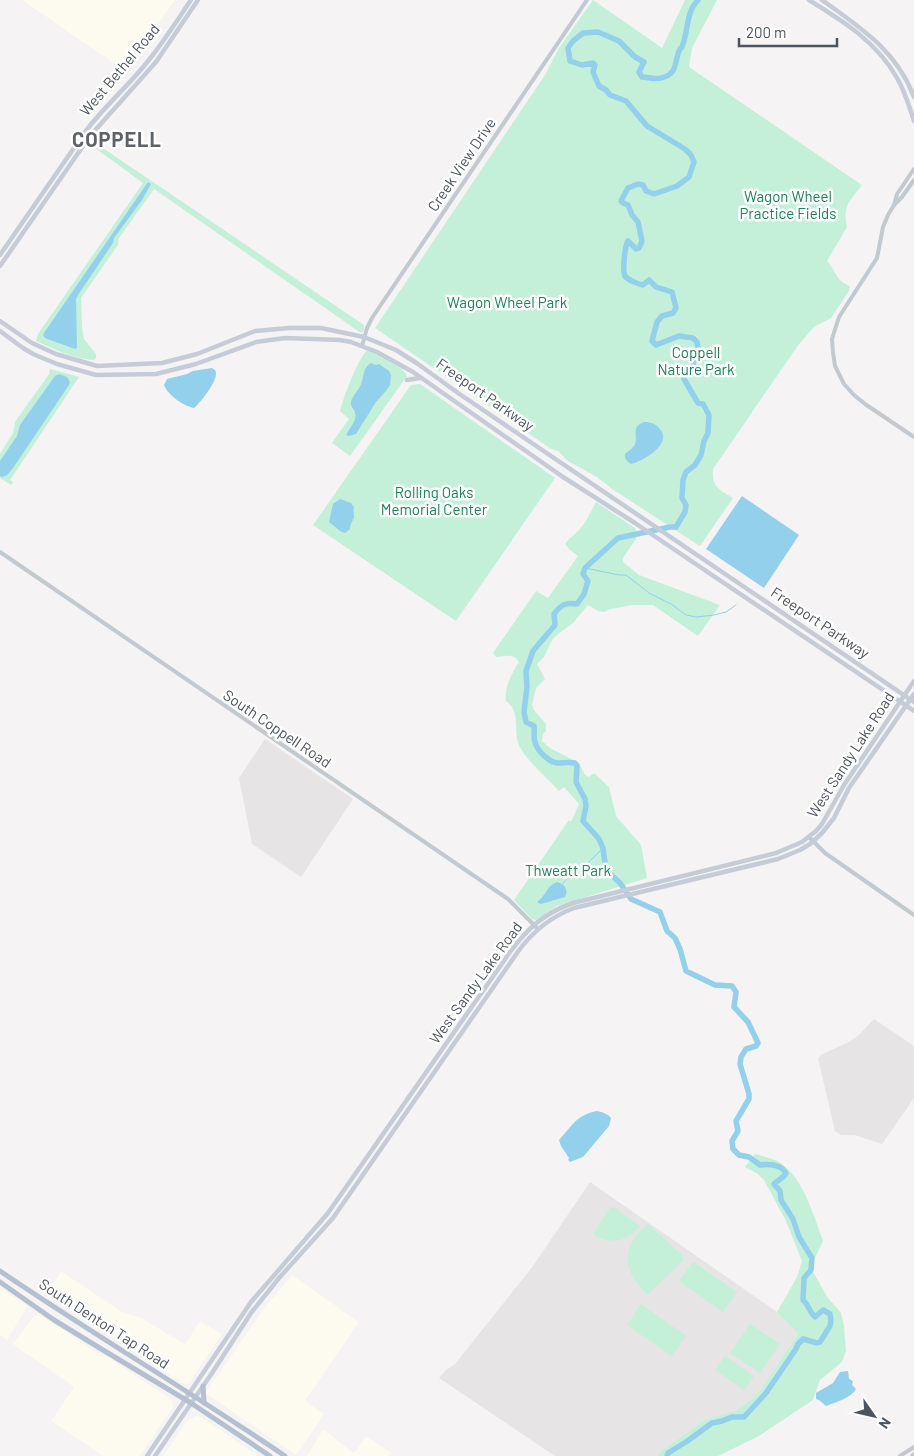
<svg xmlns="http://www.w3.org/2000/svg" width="914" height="1456" viewBox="0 0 914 1456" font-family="Barlow,sans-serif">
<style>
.commercial{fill:#fdfaef}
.education{fill:#e6e4e5}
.green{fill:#c4f0d9}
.water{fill:#93d0eb}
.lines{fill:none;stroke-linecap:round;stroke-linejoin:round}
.stream{stroke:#93d0eb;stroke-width:1}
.river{stroke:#93d0eb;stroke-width:5.5}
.tertiary{stroke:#c1c9d1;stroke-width:4}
.secondary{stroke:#c5ccd8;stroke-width:4.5}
.primary{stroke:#b4bfd0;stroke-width:5}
.labels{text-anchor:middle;stroke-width:5;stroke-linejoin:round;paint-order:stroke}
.street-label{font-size:15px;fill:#4b5460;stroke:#fff}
.park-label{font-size:15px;fill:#1a8359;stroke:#fff}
.district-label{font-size:20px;font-weight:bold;letter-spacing:1px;fill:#5f6268;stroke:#fff}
</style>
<rect width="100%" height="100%" fill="#f5f3f3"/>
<g class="commercial">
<polygon points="22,0 175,0 151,34 122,69"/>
<polygon points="61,1271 122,1312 141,1318 185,1344 200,1321 222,1334 192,1379 187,1384 182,1383 46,1294"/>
<polygon points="292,1275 359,1322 305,1401 324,1414 296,1455 205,1393 266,1306"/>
<polygon points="0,1288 28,1306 7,1340 0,1335"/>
<polygon points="40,1315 98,1353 108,1357 172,1400 173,1407 140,1456 103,1456 51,1421 74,1387 13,1344 34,1316"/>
<polygon points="196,1416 201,1417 258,1456 163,1456 187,1421"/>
<polygon points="323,1429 354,1453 366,1436 390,1452 388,1456 307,1456"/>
</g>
<g class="education">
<polygon points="265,739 353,799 301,877 252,844 239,778"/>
<polygon points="874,1019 914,1046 914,1098 882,1144 855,1135 841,1135 835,1131 818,1058 822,1054 847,1043 859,1035"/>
<polygon points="590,1182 777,1312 798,1334 762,1388 753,1398 735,1411 706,1419 661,1451 658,1456 555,1456 439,1378 446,1370 455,1364 533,1266"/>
</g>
<g class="green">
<path d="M 593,0 L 662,48 L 685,0 L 717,0 L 692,48 L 689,67 L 862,185 C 851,201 842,204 847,227 L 827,261 C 833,267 835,274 839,279 C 842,283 847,284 850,287 L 849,291 L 831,318 L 814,327 L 799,344 L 713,469 C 712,487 718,489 733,498 L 700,546 L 612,489 L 597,477 L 568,461 L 558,451 L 551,449 L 472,394 L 471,389 L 462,383 L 457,384 L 375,328 L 545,75 L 559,48 Z"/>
<path d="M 94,142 L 364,325 L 364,330 L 361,333 L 154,189 L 119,238 L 118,245 L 81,298 L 82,328 L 84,339 L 96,354 L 96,358 L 94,360 C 77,360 51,348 36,341 L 38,334 L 143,183 L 91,145 Z"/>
<path d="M 367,350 C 377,353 405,367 407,376 L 350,456 L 332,443 L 349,419 L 340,411 C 344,396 357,361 367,350 Z"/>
<polygon points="50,369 79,377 10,480 13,482 11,485 0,478 0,454 13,433 15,422 49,374"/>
<polygon points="420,384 555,478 456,621 313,525 411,385"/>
<path d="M 596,502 L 635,528 L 636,539 L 623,558 L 623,562 L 639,575 L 720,605 L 698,636 L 653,605 L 632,605 L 611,609 L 604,612 L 598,611 L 588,605 L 573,623 L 558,634 L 552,640 L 544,657 L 537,664 L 545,679 L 536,688 L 532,705 L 534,710 L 546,724 L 546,731 L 543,734 L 542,741 L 550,748 L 579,763 L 585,775 L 589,777 L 594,773 L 609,787 L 616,816 L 641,845 L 647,878 L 557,906 L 536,920 L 532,919 L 514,900 L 569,820 L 571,822 L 579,804 L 564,787 L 559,791 C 548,779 527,761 520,747 C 512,732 522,712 506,701 C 504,687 512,673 519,662 C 514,653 505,656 496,657 L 493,653 L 536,591 L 548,598 L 578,556 L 569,549 L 565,544 C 568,539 572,537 576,533 C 585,525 590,513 596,502 Z"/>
<path d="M 755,1154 C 762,1156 770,1158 777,1161 C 802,1174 814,1216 823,1241 L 814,1260 L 813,1272 L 828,1298 L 841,1313 L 844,1326 L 846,1351 L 842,1362 L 820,1380 L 813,1400 L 759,1436 L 718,1456 L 658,1456 L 661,1451 L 706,1419 L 735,1411 L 753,1398 L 762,1388 L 798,1334 L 777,1312 L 797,1277 L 802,1261 L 786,1221 L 764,1180 L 758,1174 L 745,1167 Z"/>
<path d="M 614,1207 L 640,1226 C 628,1241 610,1246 593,1234 L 610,1208 Z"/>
<path d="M 648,1224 L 683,1256 L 683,1261 L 648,1294 C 621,1272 621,1245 648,1224 Z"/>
<polygon points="693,1262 737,1292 723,1312 679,1281"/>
<polygon points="641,1304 686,1336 672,1356 627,1325"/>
<polygon points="750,1324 780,1344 760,1373 730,1353"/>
<polygon points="725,1356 754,1376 744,1390 715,1370"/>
</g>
<g class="water">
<polygon points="148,182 151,184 142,200 114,238 113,243 78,295 76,299 77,348 75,349 45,338 43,335 44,333"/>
<path d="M 371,363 L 376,365 L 379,364 L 389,371 L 391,375 L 390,385 L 386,391 L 376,402 L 356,434 L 349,436 L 346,435 C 349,429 358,419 355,413 C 354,408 350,407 351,402 C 352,396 359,390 361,384 C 364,377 363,367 371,363 Z"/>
<path d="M 212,368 C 215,370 216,370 216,374 C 216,383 200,403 194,408 C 183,406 168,395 164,385 L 167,379 L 187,374 L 193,371 Z"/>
<polygon points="59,374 67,377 70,382 69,385 13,468 7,475 2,477 0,476 0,461 17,436 20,425 55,376"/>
<path d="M 644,422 C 650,422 655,423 659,428 C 674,443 644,461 631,464 C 627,461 624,459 625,454 C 628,451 632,449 634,446 C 640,436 629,428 644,422 Z"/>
<polygon points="742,496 799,535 764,588 706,549"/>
<path d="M 340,499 L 351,503 L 354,507 C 353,511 354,513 354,517 C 353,521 350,524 350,529 L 345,533 L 340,531 L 329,522 L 333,504 Z"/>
<path d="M 557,882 C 565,884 569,890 565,897 L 541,904 L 538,903 L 538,901 C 546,896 547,885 557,882 Z"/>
<path d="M 597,1111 C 602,1112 608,1114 611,1118 L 609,1126 L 583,1157 L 570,1162 L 568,1160 L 569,1158 L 561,1146 L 559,1140 C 572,1126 576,1115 597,1111 Z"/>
<path d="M 848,1371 L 849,1379 L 853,1381 L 852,1385 L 856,1389 C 851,1398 836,1402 826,1406 L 819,1400 L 816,1399 L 816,1393 L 833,1383 L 840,1372 Z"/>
</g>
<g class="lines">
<g class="stream">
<polyline points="585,568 619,575 626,575 649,593 671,604 686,615 696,617 714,615 726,612 736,605"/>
<polyline points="567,879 586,865 603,848"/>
<polyline points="563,884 565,881"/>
</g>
<path class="river" d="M 667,1456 L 668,1453 L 686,1442 L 712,1423 L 722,1421 L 732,1417 L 744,1417 L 766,1393 L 796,1349 L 798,1344 L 803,1339 L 817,1343 L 820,1342 L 830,1326 L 831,1321 L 830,1314 L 823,1310 L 815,1317 C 809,1312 809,1305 803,1300 L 804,1278 L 811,1270 L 812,1258 L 799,1237 L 793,1219 L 781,1200 L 780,1191 L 774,1184 L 784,1176 L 786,1173 C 781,1164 769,1164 760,1165 L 749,1157 L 739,1155 L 733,1149 L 732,1141 L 738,1131 L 736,1121 L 749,1099 L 749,1094 L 740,1064 L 741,1057 L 746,1049 L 756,1046 L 758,1043 L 748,1022 L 734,1007 L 736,992 L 732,986 L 715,985 L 686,971 L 680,949 L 675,938 L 667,931 L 660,912 L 631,899 L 620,883 L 606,870 L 603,848 L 599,839 L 583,821 L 586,806 L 585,799 L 576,782 L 577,766 L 575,763 C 569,762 564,763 558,763 C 550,763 537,751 535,742 C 533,737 535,732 534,726 L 526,722 L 524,712 L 527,687 L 526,671 L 533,651 L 555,625 L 554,614 C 561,605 565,602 577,604 L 584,594 L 588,581 L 583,574 L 585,568 L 618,538 L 670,527 L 676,527 L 685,512 L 686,505 L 682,498 L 683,480 L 686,472 L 695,465 L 701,455 L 704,441 L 708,433 L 709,415 L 703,404 L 698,403 L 684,379 L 686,373 L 693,365 L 698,348 L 697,342 L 693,338 L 679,336 L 656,345 L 652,341 L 657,322 L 662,316 L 673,313 L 676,308 L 672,292 L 656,287 L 649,280 L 643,285 C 638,284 628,280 625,276 C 622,270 625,246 628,241 L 636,249 L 639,248 L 642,241 L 638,222 L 632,215 L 628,205 L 623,203 L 621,201 L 628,188 L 638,184 L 643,185 L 646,191 L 654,194 L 677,186 L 689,177 L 694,162 L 691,155 L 685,149 L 647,126 L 626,101 L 610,95 L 606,90 L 599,86 L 593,72 L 595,65 L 593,63 L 582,65 L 570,61 L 568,48 L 573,41 L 583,33 L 598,32 L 619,41 L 635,57 L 644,62 L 639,72 L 642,77 C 647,77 656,80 661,78 C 678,74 674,63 679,51 C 681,46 682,49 683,44 C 688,31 686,12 698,0"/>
<g class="tertiary">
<polyline points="914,169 897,194 894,205 888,215 883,227 877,258 839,317 832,339 833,352 835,366 844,384 854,395 865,404 914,437"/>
<polyline points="894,205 902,197 914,180"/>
<polyline points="362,346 367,328 372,318 587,0"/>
<polyline points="0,552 508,899 538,929"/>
<polyline points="809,837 825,853 914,915"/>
<polyline points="900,1456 914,1447"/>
<polyline points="912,1456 914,1454"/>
</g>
<g class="secondary">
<path d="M 809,0 C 843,21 877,42 897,78 C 905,91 909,106 914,121"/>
<path d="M 822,0 C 861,28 897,51 914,97"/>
<path d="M 0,255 L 85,132 C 103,108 125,89 144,66 C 162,45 176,22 191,0"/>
<polyline points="0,266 90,136 156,62 198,0"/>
<polyline points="0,321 32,343 56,354 97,366 162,363 197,354 255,331 289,328 321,328 364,337 396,350 418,364 458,393 914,702"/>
<polyline points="0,331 23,348 33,354 57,364 96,375 156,374 196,364 256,342 285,338 340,340 351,342 377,352 413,372 563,477 635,523 914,711"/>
<polyline points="407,380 420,378"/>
<path d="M 147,1456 L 251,1302 L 328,1213 L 510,952 C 528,928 544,913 573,903 L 776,853 L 802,842 L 816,831 L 822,824 L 844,785 L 914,681"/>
<path d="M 155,1456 L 212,1373 L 251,1313 L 279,1278 L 333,1218 L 517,953 C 532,932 550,917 574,908 L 778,859 L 800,850 L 810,844 L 822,833 L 834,818 L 849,788 L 914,694"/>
</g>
<g class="primary">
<path d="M 0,1271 C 94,1335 191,1392 285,1456"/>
<polyline points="0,1282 54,1320 103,1350 191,1403 270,1456"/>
<polyline points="203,1386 204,1403"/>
</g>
</g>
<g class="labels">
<g class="street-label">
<text transform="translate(120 70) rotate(-50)" y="5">West Bethel Road</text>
<text transform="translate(462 165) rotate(-56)" y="5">Creek View Drive</text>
<text transform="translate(485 395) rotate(35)" y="5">Freeport Parkway</text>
<text transform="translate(820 623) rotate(34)" y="5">Freeport Parkway</text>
<text transform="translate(277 729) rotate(34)" y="5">South Coppell Road</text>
<text transform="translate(851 755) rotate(-57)" y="5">West Sandy Lake Road</text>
<text transform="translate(476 983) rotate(-54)" y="5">West Sandy Lake Road</text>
<text transform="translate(104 1324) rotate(33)" y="5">South Denton Tap Road</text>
</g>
<g class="park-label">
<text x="788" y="202">Wagon Wheel<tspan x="788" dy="17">Practice Fields</tspan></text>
<text x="507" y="308">Wagon Wheel Park</text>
<text x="696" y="358">Coppell<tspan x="696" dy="17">Nature Park</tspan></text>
<text x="434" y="498">Rolling Oaks<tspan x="434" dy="17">Memorial Center</tspan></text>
<text x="568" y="876">Thweatt Park</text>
</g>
<g class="district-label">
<text x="117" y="147">COPPELL</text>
</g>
</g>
<g transform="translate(874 1416) rotate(124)" stroke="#ffffff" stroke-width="4" paint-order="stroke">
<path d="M0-4L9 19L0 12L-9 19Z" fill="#4b5460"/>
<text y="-8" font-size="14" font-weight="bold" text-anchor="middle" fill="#4b5460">N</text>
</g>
<path d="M739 38v8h98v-8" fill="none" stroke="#4b5460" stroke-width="2.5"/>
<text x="746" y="38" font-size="15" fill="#4b5460" stroke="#ffffff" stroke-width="4" paint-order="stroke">200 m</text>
</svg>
